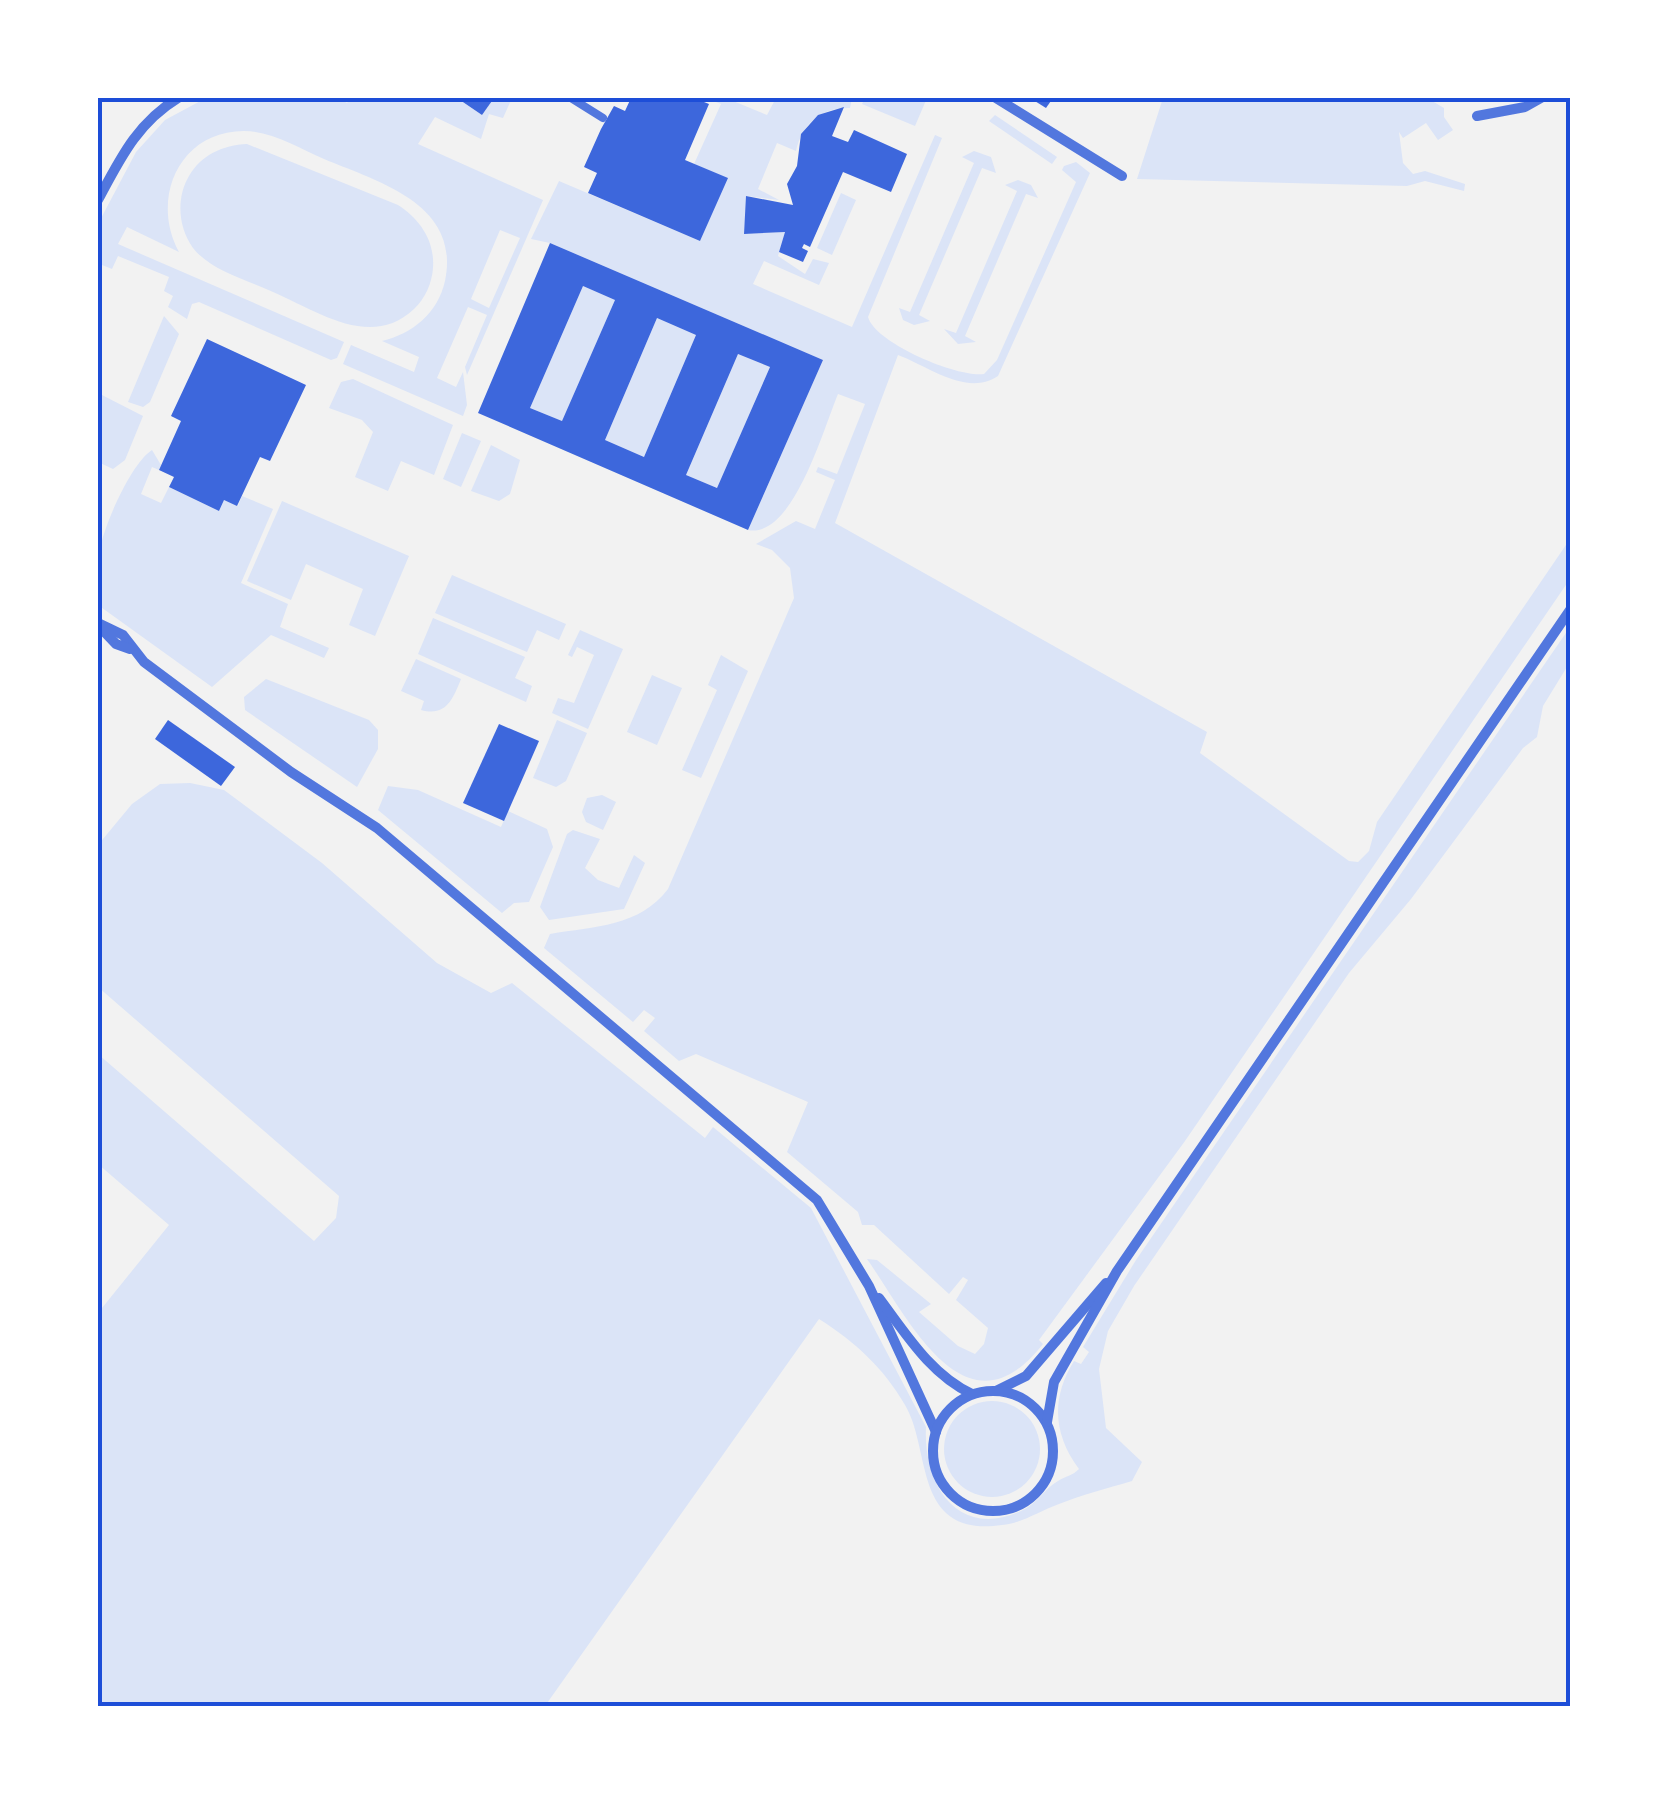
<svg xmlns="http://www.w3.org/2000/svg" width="1668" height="1804" viewBox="0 0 1668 1804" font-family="'Titillium Web',sans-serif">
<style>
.green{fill:#dbe4f7;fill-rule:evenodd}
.building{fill:#3d67dc;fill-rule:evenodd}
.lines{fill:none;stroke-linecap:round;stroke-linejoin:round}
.pedestrian{stroke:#5277de;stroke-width:8}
.minor{stroke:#5277de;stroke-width:10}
.neatline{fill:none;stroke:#1d4ed8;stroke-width:4}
</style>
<rect width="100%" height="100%" fill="#f2f2f2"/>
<g class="green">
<path d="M 206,98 L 338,98 L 347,103 L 351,98 L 457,98 L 482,115 L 494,98 L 512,98 L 503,118 L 489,114 L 481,139 L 435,117 L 418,144 L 543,200 L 467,375 L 465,367 L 487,315 L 468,307 L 437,378 L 456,387 L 463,372 L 467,405 L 463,416 L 343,364 L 351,345 L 414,372 L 419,357 L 382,341 C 412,334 438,313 445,281 C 461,204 379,182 324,159 C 299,148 271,131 244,131 C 179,131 150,199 179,252 L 127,227 L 118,244 L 344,342 L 337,358 L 331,360 L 199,302 L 192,304 L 187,319 L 168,307 L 173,296 L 164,291 L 169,277 L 118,256 L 112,269 L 102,265 L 98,274 L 98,224 L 136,152 L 165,120 ZM 500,230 L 520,238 L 489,308 L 471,299 Z"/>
<path d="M 706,98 L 726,98 L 767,115 L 776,98 L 852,98 L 850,108 C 821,107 802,124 796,151 L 777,143 L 758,189 L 779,200 L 747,196 L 744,234 L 785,232 L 778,256 L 805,274 L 813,259 L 829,263 L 819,285 L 764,261 L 753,284 L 852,327 L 935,135 L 942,138 L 868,317 C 875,343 958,378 984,374 L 997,360 L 1076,182 L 1062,170 L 1064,166 L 1076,162 L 1090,173 L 998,376 C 967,397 928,366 898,355 L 835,523 L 1207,732 L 1200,753 L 1349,861 L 1358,862 L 1369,851 L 1377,822 L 1570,539 L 1570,579 L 1185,1141 L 1039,1340 L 1043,1344 C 966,1442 909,1319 867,1259 L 877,1260 L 931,1304 L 919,1312 L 958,1346 L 975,1354 L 984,1344 L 988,1328 L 956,1300 L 968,1280 L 963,1277 L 949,1294 L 874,1225 L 862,1225 L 858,1212 L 787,1152 L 808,1102 L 696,1054 L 679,1061 L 644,1031 L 655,1018 L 644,1010 L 633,1022 L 544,948 L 550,934 C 595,926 639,927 668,889 L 794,598 L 790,568 L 772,550 L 756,544 L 796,521 L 815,529 L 835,480 L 816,472 L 818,467 L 837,474 L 865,404 L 838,394 C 824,427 793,539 748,530 L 823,360 L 550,243 L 531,239 L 559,181 L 700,241 L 727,178 L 694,164 L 721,104 Z"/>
<polygon points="865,98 927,98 915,126 862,104"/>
<polygon points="1163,98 1427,98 1444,108 1444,117 1453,130 1438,140 1426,123 1403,138 1399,132 1403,163 1413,174 1425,171 1465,184 1464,191 1425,181 1407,186 1137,179"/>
<polygon points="995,115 1057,157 1052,164 989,121"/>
<path d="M 247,144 L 398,205 C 420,219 435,241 433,268 C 432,283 425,299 414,309 C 371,350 317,311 273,292 C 248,280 211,271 193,248 C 178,227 176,198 189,176 C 201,155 223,145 247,144 Z"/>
<polygon points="974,151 991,157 996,173 982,168 919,315 930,321 914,325 903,320 899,308 910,312 974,163 962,157"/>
<polygon points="1018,180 1031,185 1038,198 1026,194 965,336 976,342 958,344 944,329 956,333 1017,191 1005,185"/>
<polygon points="841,193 856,200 832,255 817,248"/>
<polygon points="583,286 615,300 562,421 530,408"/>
<polygon points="164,316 179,334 150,402 143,407 128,402"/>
<polygon points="657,318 696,335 644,457 605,440"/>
<polygon points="738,354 770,367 717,488 686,475"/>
<polygon points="353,379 453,425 434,475 401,461 388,491 355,477 373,432 362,420 329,408 341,382"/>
<polygon points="98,393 143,416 125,460 113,469 98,462"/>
<polygon points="462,433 481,441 461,487 443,479"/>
<polygon points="491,445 520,460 510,494 499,501 471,491"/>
<path d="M 152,450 L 161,465 L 159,470 L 152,467 L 141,494 L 161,503 L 169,487 L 219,511 L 224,500 L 238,506 L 242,496 L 273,509 L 241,583 L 288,604 L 280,627 L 329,648 L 324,658 L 271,635 L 212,687 L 98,605 C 102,585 95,577 98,559 C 101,530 131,463 152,450 Z"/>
<polygon points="282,501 409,556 375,636 349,625 363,589 306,564 291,600 247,581"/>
<polygon points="452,575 566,624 559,640 537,630 527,652 435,613"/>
<polygon points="433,618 525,657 515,678 532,686 526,702 418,654"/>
<path d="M 1570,627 L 1570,662 L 1543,706 L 1537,737 L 1523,748 L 1411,899 L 1349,973 L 1134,1286 L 1108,1331 L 1099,1369 L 1106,1428 L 1142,1462 L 1132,1481 C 1108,1488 1082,1495 1059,1504 C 1039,1511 1023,1523 1002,1525 C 912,1538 932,1450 905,1405 C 883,1367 855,1342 819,1319 L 545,1706 L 98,1706 L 98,1313 L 169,1225 L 98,1164 L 98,1054 L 314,1241 L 336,1218 L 339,1196 L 98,987 L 98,845 L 132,804 L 160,784 L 190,783 L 224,790 L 322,863 L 437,963 L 491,993 L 512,983 L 705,1138 L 713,1127 L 811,1208 L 926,1427 C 923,1484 957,1540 1021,1511 C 1037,1504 1044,1489 1058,1481 C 1066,1476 1072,1476 1079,1469 C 1053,1434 1051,1398 1074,1361 L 1081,1364 L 1089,1352 L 1083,1347 L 1136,1260 Z"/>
<polygon points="580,630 623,649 588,729 552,713 558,698 574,703 594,655 577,647 572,657 568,655"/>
<polygon points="721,655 748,671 701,778 682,770 717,690 708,685"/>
<path d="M 416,659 L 461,679 C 453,699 446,717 421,710 L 424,701 L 401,691 Z"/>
<polygon points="652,675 682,688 657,745 627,732"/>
<polygon points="266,679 369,720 378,730 378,749 357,787 245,710 244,697"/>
<polygon points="557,720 587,733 566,781 556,787 533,778"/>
<polygon points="388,786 418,790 501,827 508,811 547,829 553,847 529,902 514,903 502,913 378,810"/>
<polygon points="602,795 616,802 603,830 586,822 582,812 587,798"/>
<polygon points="573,830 600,839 585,868 598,880 619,888 634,855 645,863 624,909 549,920 540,907 567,834"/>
<circle cx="992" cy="1449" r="48"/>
</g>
<g class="building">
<polygon points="457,98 494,98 482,115"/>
<polygon points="631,98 694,98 709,104 685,160 728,178 700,241 588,193 597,173 584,167 601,129 614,106 625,111"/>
<polygon points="1030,98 1053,98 1046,108"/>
<polygon points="844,107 832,136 848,142 854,130 907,154 891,192 843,172 810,247 804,244 802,248 808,251 803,262 779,252 785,232 744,234 746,196 793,205 787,184 797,166 801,134 818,115"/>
<path d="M 550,243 L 823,360 L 748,530 L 478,413 ZM 583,286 L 615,300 L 562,421 L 530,408 ZM 657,318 L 696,335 L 644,457 L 605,440 ZM 738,354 L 770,367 L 717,488 L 686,475 Z"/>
<polygon points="207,339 306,385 270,461 260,457 237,506 224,500 219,511 169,487 174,477 159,470 181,421 171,416"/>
<polygon points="168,720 235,767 221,786 155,739"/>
<polygon points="499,724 539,741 504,821 463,803"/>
</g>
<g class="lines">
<polyline class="pedestrian" points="571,98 603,118"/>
<g class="minor">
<polyline points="996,98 1122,176"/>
<polyline points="1477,116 1525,107 1541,98"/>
<path d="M 98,200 C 120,159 137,123 178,98"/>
<polyline points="98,623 123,635 144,662 291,772 377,828 817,1200 869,1286 936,1432"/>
<polyline points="98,625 116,644 130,649"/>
<path d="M 879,1298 C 906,1334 931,1375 972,1394"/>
<polyline points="996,1391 1026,1376 1106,1283"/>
<circle cx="993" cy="1451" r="60"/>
<polyline points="1047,1422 1054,1382 1117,1271 1570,610"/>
</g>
</g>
<rect width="1668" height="1804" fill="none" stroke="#ffffff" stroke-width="200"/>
<rect x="100" y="100" width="1468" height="1604" class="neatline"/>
</svg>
